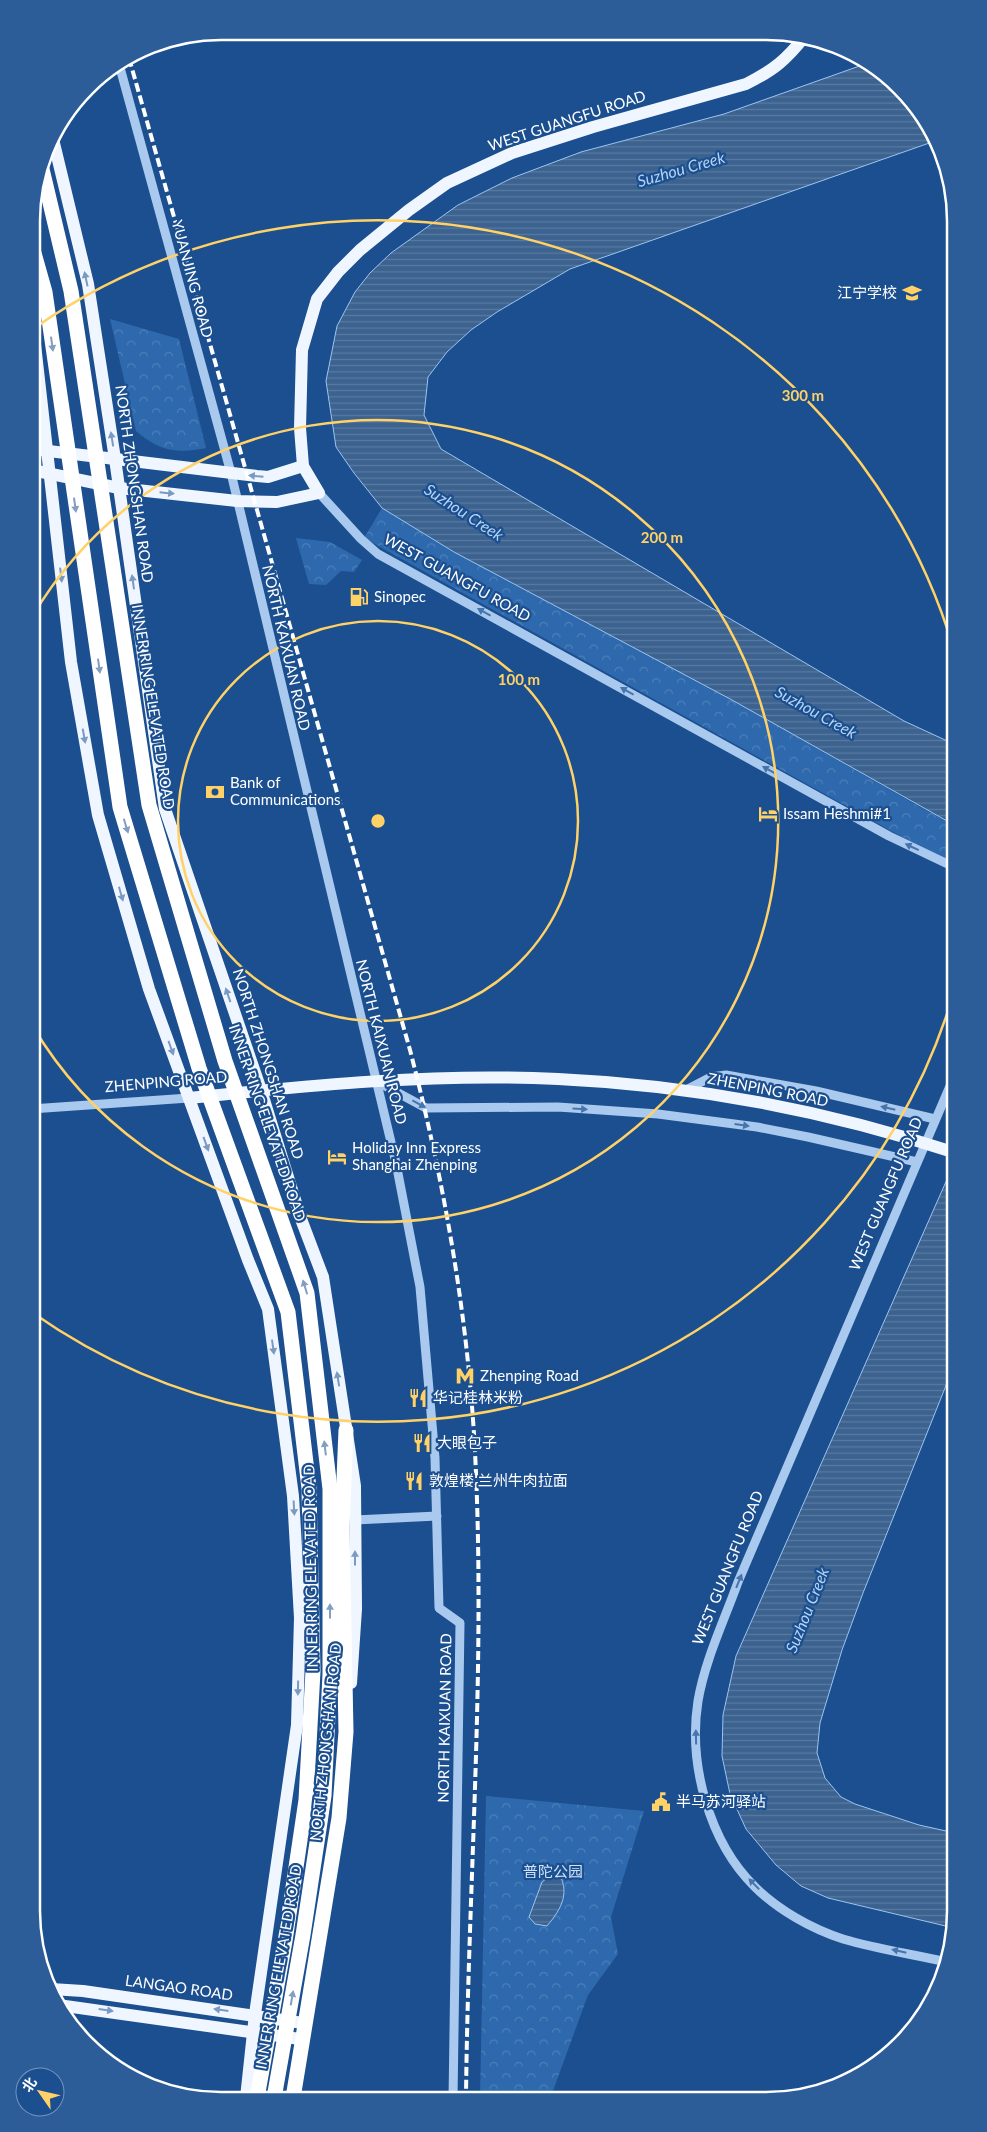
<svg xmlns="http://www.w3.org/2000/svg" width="987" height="2132" viewBox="0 0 987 2132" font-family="Lato,'Noto Sans SC',sans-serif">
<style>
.forest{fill:url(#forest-crowns)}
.water{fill:url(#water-rules);stroke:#9cc4f0}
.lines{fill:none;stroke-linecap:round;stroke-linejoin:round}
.minor{stroke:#a9c9ee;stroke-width:9}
.major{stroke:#f0f6ff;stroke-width:12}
.highway{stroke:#fff;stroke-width:15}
.rail{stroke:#fff;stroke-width:4;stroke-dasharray:9 4;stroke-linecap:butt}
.oneway{fill:#7b9ac1}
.oneway2{fill:#829ec1}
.oneway3{fill:#4674ac}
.ring{fill:none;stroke:#ffd166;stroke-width:2.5}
.labels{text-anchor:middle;stroke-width:4.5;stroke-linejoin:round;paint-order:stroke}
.street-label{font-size:15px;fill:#fff;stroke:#1b4f8f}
.poi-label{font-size:15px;fill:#fff;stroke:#1b4f8f;text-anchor:start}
.park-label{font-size:15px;fill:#cfe3fa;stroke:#1b4f8f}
.water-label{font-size:16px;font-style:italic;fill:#b5d3f5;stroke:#1b4f8f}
.rim{fill:none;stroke:#fff;stroke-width:2.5}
.centre{fill:#ffd166;stroke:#1b4f8f;stroke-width:2.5}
.ring-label{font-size:15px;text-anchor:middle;font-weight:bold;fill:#ffd166;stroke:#1b4f8f;stroke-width:4.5;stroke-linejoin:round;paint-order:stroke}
</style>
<defs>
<pattern id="forest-crowns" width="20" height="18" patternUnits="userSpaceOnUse" patternTransform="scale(1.25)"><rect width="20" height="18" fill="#2e69ad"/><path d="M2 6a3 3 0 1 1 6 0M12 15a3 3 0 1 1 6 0" fill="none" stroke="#4d80b9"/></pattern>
<pattern id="water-rules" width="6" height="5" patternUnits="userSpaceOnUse" patternTransform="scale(1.25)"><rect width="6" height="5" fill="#3c6290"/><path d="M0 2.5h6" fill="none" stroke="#597aa1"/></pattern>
</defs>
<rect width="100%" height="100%" fill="#1b4f8f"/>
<g class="forest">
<path d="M 110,319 L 179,339 L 206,448 C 177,454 159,451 136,431 Z"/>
<polygon points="382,508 454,552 732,700 920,807 956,826 956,864 947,862 364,538"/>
<polygon points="296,538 330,542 362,560 354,572 341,571 326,585 309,584"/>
<polygon points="486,1796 644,1811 611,1917 618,1954 588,1995 550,2099 480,2099"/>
</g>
<g class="water">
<polygon points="868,63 891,79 924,116 935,141 570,269 497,312 471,330 447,352 428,377 424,415 441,449 904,721 956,745 956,826 732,700 454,552 382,508 354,473 336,447 326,381 337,326 355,292 370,273 391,253 458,205 512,178 581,152 724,114"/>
<polygon points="956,1159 955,1363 863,1593 842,1650 820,1723 817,1753 825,1778 841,1797 855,1804 919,1825 955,1833 954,1928 828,1898 801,1886 776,1865 746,1829 730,1794 722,1756 723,1715 736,1656"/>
<path d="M 557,1870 C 571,1892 562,1908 547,1926 L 535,1924 L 529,1917 L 542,1882 Z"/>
</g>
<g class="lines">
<g class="minor">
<polyline points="119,64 231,473 396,1163 420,1287 435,1458 439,1608 460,1623 453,2099"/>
<polyline points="319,493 361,539 378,554 889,836 956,868"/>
<polyline points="376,1081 426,1108 558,1107 658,1114 757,1127 808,1137 917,1162"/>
<polyline points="684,1091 711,1077 726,1075 816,1091 935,1119"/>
<polyline points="31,1109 189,1098"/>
<polyline points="355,1520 437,1516"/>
<path d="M 946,1962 C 912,1954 876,1949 843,1939 C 812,1929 778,1910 755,1887 C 709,1842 688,1764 698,1701 C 705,1660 724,1621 738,1582 L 956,1072"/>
</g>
<g class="major">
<polyline points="52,135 88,284 115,459 165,809 261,1090 301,1219 323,1277 355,1486 356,1609 351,1683"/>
<polyline points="32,318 71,662 98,815 149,989 248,1260 268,1309 293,1496 300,1618 297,1725 255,2014 246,2098"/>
<polyline points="32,449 257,476 268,477 303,466"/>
<path d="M 32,470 L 119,488 L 237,501 L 277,502 L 319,493 L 303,466 L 300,428 L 302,350 L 317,299 L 338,272 L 360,250 L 409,210 L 447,183 L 512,153 L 593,127 L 746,84 C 774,70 786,60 805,36"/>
<path d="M 189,1098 C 312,1085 435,1073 558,1079 C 692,1085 828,1111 956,1153"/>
<polyline points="51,1989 83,1991 303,2023"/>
<polyline points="58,2005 300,2039"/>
</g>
<g class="highway">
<polyline points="42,169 71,291 149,805 225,1061 307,1293 330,1489 330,1674 324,1796 303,1935 274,2098"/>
<polyline points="32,246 45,292 120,807 199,1068 288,1312 309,1488 313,1671 306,1800 285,1941 257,2098"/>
<polyline points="293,2098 339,1818 346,1732 342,1527 346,1430"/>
</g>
<path class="rail" d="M 129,58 L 410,1050 C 444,1181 468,1316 475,1452 C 486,1667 468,1884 466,2099"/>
</g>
<defs><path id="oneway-solid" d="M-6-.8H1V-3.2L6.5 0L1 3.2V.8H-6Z" transform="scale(1.25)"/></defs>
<g class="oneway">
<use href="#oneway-solid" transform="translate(86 279) rotate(-102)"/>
<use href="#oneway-solid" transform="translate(112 439) rotate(-99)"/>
<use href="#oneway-solid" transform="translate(256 476) rotate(-175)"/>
<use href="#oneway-solid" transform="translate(167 493) rotate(6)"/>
<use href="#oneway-solid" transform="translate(61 575) rotate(83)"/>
<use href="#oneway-solid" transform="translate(133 582) rotate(-98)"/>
<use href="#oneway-solid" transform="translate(84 736) rotate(80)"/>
<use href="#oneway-solid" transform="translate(121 894) rotate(74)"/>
<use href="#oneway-solid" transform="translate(228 995) rotate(-109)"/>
<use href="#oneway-solid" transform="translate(171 1048) rotate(70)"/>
<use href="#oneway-solid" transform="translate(206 1144) rotate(70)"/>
<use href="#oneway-solid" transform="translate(273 1347) rotate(82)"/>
<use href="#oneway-solid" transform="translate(338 1379) rotate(-99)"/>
<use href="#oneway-solid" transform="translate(294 1508) rotate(87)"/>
<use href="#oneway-solid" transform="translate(355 1558) rotate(-90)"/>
<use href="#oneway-solid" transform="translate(298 1688) rotate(91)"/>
<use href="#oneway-solid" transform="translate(106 2010) rotate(8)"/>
<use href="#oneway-solid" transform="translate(221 2010) rotate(-172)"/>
</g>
<g class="oneway2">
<use href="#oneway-solid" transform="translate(52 344) rotate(82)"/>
<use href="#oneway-solid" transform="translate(75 505) rotate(82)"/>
<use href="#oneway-solid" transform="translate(99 666) rotate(82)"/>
<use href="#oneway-solid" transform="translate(126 826) rotate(73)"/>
<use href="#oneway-solid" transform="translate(305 1287) rotate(-107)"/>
<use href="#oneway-solid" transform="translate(325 1448) rotate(-97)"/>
<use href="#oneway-solid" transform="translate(330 1611) rotate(-90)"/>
<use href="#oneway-solid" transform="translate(292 1998) rotate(-80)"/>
</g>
<g class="oneway3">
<use href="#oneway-solid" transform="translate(484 612) rotate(-151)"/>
<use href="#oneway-solid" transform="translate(627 691) rotate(-151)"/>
<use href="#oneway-solid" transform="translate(769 770) rotate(-151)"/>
<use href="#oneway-solid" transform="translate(912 847) rotate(-155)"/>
<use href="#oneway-solid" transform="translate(419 1104) rotate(28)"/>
<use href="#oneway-solid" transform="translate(888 1108) rotate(-167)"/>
<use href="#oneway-solid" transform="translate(580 1109) rotate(3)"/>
<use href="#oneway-solid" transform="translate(742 1125) rotate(8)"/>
<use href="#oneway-solid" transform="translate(739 1581) rotate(-68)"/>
<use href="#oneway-solid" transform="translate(696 1737) rotate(-91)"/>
<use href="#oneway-solid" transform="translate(754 1884) rotate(-134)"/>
<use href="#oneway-solid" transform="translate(899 1951) rotate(-167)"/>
</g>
<g class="ring">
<circle cx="378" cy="821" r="200"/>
<path d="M32 617A401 401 0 1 1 32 1025"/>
<path d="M954 992A601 601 0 0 1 33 1313M33 329A601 601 0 0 1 954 650"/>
</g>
<defs>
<g id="school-bare" transform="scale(1.5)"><path d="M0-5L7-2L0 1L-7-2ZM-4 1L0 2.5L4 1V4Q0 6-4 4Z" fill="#ffd166" stroke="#1b4f8f" stroke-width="2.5" paint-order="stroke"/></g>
<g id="fuel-bare" transform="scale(1.5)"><path d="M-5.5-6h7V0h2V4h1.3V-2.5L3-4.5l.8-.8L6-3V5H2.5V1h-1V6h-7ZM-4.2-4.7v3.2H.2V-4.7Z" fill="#ffd166" stroke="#1b4f8f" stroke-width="2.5" paint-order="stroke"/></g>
<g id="bank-bare" transform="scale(1.5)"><path d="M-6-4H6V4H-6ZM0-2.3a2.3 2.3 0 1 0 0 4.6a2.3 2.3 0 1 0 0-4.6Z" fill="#ffd166" stroke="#1b4f8f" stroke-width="2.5" paint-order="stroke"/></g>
<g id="hotel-bare" transform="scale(1.5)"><path d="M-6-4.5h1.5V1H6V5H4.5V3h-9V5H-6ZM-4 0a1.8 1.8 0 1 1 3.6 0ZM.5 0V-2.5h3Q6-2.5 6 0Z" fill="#ffd166" stroke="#1b4f8f" stroke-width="2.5" paint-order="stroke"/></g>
<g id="metro-bare" transform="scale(1.5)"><path d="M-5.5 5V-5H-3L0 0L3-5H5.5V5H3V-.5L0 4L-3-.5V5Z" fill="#ffd166" stroke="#1b4f8f" stroke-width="2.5" paint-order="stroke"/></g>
<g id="restaurant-bare" transform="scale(1.5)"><path d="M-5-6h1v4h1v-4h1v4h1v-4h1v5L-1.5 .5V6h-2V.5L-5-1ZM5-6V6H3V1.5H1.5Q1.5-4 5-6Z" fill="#ffd166" stroke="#1b4f8f" stroke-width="2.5" paint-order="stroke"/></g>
<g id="civic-bare" transform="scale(1.5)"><path d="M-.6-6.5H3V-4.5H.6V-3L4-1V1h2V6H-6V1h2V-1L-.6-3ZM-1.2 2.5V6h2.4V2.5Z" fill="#ffd166" stroke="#1b4f8f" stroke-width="2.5" paint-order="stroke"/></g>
</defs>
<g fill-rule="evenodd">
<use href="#school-bare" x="912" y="293"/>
<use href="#fuel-bare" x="359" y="597"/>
<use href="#bank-bare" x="215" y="792"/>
<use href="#hotel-bare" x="768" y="814"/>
<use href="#hotel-bare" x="337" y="1157"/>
<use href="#metro-bare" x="465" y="1376"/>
<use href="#restaurant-bare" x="418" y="1398"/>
<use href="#restaurant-bare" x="422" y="1443"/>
<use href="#restaurant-bare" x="414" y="1481"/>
<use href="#civic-bare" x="661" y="1802"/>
</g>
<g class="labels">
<g class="street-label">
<text transform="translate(567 121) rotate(-18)" y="5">WEST GUANGFU ROAD</text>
<text transform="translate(192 279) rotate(75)" y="5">YUANJING ROAD</text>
<text transform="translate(134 484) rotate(82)" y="5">NORTH ZHONGSHAN ROAD</text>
<text transform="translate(457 578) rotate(29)" y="5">WEST GUANGFU ROAD</text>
<text transform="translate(286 648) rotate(77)" y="5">NORTH KAIXUAN ROAD</text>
<text transform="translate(153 707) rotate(81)" y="5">INNER RING ELEVATED ROAD</text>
<text transform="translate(381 1042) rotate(76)" y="5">NORTH KAIXUAN ROAD</text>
<text transform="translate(268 1064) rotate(72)" y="5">NORTH ZHONGSHAN ROAD</text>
<text transform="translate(166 1082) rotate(-5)" y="5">ZHENPING ROAD</text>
<text transform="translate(768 1090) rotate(11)" y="5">ZHENPING ROAD</text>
<text transform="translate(267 1123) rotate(71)" y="5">INNER RING ELEVATED ROAD</text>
<text transform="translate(886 1194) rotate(-67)" y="5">WEST GUANGFU ROAD</text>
<text transform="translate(311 1568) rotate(-91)" y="5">INNER RING ELEVATED ROAD</text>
<text transform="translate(728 1568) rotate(-68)" y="5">WEST GUANGFU ROAD</text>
<text transform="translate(445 1718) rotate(-89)" y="5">NORTH KAIXUAN ROAD</text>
<text transform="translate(326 1742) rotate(-84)" y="5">NORTH ZHONGSHAN ROAD</text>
<text transform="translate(279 1967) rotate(-80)" y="5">INNER RING ELEVATED ROAD</text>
<text transform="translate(179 1988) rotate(8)" y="5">LANGAO ROAD</text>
</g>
<g class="poi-label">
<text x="897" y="298" text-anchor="end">江宁学校</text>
<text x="374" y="602">Sinopec</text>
<text x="230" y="788">Bank of<tspan x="230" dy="17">Communications</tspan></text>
<text x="783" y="819">Issam Heshmi#1</text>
<text x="352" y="1153">Holiday Inn Express<tspan x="352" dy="17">Shanghai Zhenping</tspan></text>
<text x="480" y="1381">Zhenping Road</text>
<text x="433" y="1403">华记桂林米粉</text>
<text x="437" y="1448">大眼包子</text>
<text x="429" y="1486">敦煌楼 兰州牛肉拉面</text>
<text x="676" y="1807">半马苏河驿站</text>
</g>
<g class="park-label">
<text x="553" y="1877">普陀公园</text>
</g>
<g class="water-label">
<text transform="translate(681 169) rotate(-16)" y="6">Suzhou Creek</text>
<text transform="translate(464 512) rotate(33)" y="6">Suzhou Creek</text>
<text transform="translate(816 712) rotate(29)" y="6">Suzhou Creek</text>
<text transform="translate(807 1610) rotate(-68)" y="6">Suzhou Creek</text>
</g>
</g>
<path d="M0 0H987V2132H0ZM221 40H766A181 181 0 0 1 947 221V1911A181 181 0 0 1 766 2092H221A181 181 0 0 1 40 1911V221A181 181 0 0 1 221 40Z" fill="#2d5d98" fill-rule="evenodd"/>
<path class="rim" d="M221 40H766A181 181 0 0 1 947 221V1911A181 181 0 0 1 766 2092H221A181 181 0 0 1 40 1911V221A181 181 0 0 1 221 40Z"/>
<circle cx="378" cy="821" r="8" class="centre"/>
<g class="ring-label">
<text x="803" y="401">300 m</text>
<text x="662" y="543">200 m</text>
<text x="519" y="685">100 m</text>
</g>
<g transform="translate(40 2092) rotate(304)"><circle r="24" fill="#1b4f8f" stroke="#7695bc"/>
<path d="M0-4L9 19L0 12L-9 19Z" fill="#ffd166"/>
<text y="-8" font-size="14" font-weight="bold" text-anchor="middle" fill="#ffffff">北</text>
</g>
</svg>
